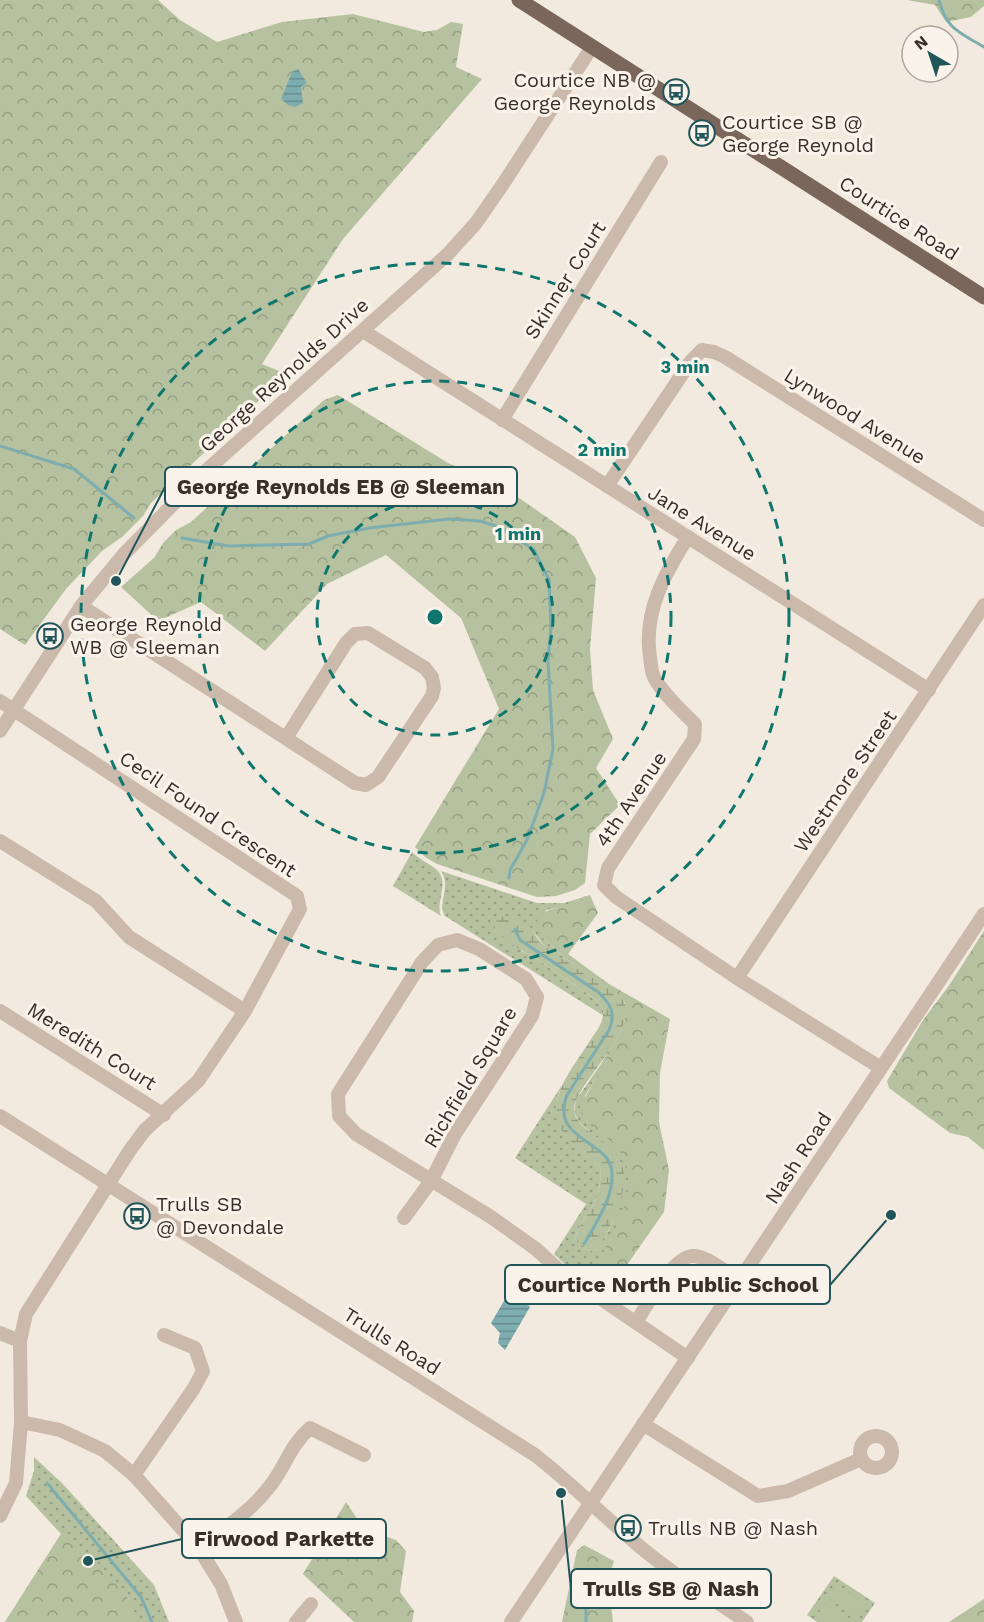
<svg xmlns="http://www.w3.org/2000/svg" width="984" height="1622" viewBox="0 0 984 1622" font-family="'Work Sans',sans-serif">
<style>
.grass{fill:url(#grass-dots)}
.forest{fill:url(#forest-crowns)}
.wetland{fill:url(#wetland-marsh)}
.garden{fill:#b6c29f}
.water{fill:url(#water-rules)}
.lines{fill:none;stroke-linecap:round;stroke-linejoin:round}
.stream{stroke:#7eadaf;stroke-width:3}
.minor{stroke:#cbbaab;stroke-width:14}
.major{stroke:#7a665b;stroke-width:15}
.ring{fill:none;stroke:#0f766e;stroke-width:3;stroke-dasharray:10 8}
.labels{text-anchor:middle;stroke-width:6;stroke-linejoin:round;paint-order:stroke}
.poi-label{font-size:20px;fill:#392f2a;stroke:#faf3eb;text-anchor:start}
.street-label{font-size:20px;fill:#392f2a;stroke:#faf3eb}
.centre{fill:#0f766e;stroke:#faf3eb;stroke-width:3}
.ring-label{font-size:18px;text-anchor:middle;font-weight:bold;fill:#0f766e;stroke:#faf3eb;stroke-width:6;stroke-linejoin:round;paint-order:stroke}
.leader{fill:none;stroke:#20555a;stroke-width:2}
.callout-dot{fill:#20555a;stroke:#faf3eb;stroke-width:2}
.callout{fill:#faf3eb;stroke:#20555a;stroke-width:2}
.callout-label{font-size:21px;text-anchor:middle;font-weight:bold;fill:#392f2a}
</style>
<defs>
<pattern id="grass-dots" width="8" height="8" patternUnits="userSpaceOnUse" patternTransform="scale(1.5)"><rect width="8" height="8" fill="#b6c29f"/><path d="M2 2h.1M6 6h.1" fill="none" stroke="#959e82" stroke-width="1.8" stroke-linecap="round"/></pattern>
<pattern id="forest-crowns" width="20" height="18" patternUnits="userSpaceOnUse" patternTransform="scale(1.5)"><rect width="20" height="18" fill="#b6c29f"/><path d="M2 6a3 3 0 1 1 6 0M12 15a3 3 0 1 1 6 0" fill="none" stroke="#959e82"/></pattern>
<pattern id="wetland-marsh" width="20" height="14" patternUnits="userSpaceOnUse" patternTransform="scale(1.5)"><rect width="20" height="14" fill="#b6c29f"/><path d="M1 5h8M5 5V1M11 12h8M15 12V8" fill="none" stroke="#959e82"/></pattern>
<pattern id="water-rules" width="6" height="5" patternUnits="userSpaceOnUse" patternTransform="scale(1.5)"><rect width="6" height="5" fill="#7eadaf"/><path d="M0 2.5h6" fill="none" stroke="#688d8f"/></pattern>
</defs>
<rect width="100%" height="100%" fill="#f3eadf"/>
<g class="grass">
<path d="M 412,852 C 419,859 428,863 436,869 C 451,882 435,901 441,916 L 393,886 Z"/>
<path d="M 441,871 L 537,903 L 564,903 L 590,895 L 568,905 L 546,910 L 543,938 L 565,958 L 602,983 C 582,973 562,962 546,947 C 538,939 533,928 523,923 L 521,951 L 531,955 L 595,999 L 602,1006 L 604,1016 L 445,916 C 436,903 452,888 441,871 Z"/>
<path d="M 621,1030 L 602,1067 L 585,1096 L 586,1121 C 598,1131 616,1141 624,1156 C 643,1193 611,1237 594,1269 L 592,1279 L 601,1292 L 574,1273 L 554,1254 L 586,1204 L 515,1158 L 562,1085 C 545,1124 572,1144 600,1167 C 601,1180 600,1193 593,1205 C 587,1216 578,1226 575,1238 C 580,1247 584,1252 595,1250 L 609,1230 L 618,1209 L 589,1131 L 579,1122 L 574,1112 L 576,1100 L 601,1064 Z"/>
<polygon points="34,1457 62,1483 154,1585 169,1622 5,1622 61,1534 26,1496 34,1471"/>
<polygon points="834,1576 875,1603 862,1622 817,1622 807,1615"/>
</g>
<g class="forest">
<polygon points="0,0 158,0 180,20 217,42 282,22 353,14 424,32 437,30 451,22 463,24 456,67 482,79 343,239 262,364 284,373 266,394 151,503 143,516 122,537 102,551 66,589 25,645 0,629"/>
<polygon points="907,0 984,0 984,6 971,17 946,22 935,5"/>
<polygon points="338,395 448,463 502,486 575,537 596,578 590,649 593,690 613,739 596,768 620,805 590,834 585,883 575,890 556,896 537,897 437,864 425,857 415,847 499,709 461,618 386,555 327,584 265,651 201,602 158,621 121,587 154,558 163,543 176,530 191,522 324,400"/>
<path d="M 590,895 L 598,913 L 568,954 L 609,984 L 670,1019 L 660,1073 L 659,1122 L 669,1170 L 664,1212 L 606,1295 C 595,1287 592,1282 594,1269 C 615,1228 653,1174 606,1137 C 596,1129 581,1121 580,1107 L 621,1030 L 626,1015 L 625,1003 L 616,993 L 565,958 L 543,938 L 535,928 C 539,909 552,910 568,904 C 575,902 583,898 590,895 Z"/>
<polygon points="984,931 984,1150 968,1137 950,1133 889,1088 887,1081 923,1020 948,987"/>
<polygon points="346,1502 364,1529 396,1540 406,1551 400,1592 414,1611 412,1622 354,1622 303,1574"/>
<path d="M 61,1534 C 93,1555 125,1585 139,1622 L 5,1622 Z"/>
<polygon points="584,1545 614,1561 608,1580 613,1622 562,1622 577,1550"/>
<polygon points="984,1599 984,1622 949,1622"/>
</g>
<path class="wetland" d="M 498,916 C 507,919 522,920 529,926 C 533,929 535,936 539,940 C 549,951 561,958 572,966 C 587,976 616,986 624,1002 C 639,1030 571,1089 574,1111 C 576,1127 599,1136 609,1147 C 616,1154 624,1164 624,1174 C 625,1200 611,1231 595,1250 C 584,1252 580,1247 575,1238 C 578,1226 587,1216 593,1205 C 600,1193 601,1180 600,1167 C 588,1157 572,1147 563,1133 C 543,1099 574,1067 591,1039 C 596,1032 603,1023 603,1014 C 604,1007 600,1004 595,999 L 531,955 C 518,950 497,936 493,923 Z"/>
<g class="garden">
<polygon points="837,1584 867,1604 858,1618 828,1598"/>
<polygon points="825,1603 855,1622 825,1622 816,1616"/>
</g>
<g class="water">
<polygon points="298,69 307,83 301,87 303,103 295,107 288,105 281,99 292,72"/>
<polygon points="511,1289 521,1297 530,1307 505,1350 498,1343 500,1333 491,1323"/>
</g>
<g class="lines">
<g class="stream">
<path d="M 939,0 C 947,30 959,32 984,47"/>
<polyline points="0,446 74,469 134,518"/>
<polyline points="182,538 229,546 309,544 328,536 369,528 449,519 480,521 502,528 534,550 549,580 551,626 548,661 553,749 544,793 527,840 510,870 509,878"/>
<path d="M 515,929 L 520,940 L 598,992 C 611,1004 616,1013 609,1030 L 567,1095 C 550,1138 604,1140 611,1167 C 617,1193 596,1223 584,1244"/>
<polyline points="47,1483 141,1597 152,1622"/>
<polyline points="586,1622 586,1601 590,1572"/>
</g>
<g class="minor">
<polyline points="363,331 929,690"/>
<polyline points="502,420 661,162"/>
<polyline points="607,486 691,361 702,350 714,352 725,357 984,520"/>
<path d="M 688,537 C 665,573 643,612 650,657 C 651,664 651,673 655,679 C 665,696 681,710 695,724 L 694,739 L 608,868 L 604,885 L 616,897 L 737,978 L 881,1068"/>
<polyline points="81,606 355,783 366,785 378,777 432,696 434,688 432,677 425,668 368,633 355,634 346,643 286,738"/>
<polyline points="0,701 297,896 300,909 245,1011 198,1081 145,1130 130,1150 26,1314 20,1341 21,1422 16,1483 0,1516"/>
<polyline points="0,731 81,606 124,554 208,469 448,254 476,223 503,184 592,47"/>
<polyline points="0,841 96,901 129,937 245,1011"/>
<polyline points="737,978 984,605"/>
<polyline points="0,1011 164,1115"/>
<path d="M 0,1116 L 535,1455 C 575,1486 610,1523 649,1554 C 680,1579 714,1600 747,1622"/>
<polyline points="404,1218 431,1181 455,1134 532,1016 537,997 526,979 479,949 457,940 438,945 422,962 338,1094 339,1116 356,1134 491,1217 536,1249 560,1271 688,1358"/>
<path d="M 636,1322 C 647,1306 674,1253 695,1256 C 710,1258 727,1273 740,1281"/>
<polyline points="0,1333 20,1341"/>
<polyline points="21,1422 60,1430 105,1451 134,1475 198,1547 221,1584 236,1622"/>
<polyline points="643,1424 758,1496 788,1491 861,1459"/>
<circle cx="876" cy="1452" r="16"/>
<polyline points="134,1475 194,1388 203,1371 195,1348 164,1335"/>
<path d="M 198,1547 C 226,1528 253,1510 273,1482 C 287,1462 291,1445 310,1428 L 364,1455"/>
<polyline points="296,1622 311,1604"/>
<polyline points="511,1622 984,914"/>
</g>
<polyline class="major" points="519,0 984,297"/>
</g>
<g class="ring">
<circle cx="435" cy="617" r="118"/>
<circle cx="435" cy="617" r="236"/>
<circle cx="435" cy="617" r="354"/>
</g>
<defs>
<g id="bus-ring" transform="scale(1.35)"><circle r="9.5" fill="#faf3eb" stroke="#20555a" stroke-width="1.5"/><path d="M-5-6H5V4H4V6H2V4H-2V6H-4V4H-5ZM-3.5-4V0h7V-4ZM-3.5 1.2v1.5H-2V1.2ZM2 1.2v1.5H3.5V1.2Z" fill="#20555a"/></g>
</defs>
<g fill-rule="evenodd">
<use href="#bus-ring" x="676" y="92"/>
<use href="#bus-ring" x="702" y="133"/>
<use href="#bus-ring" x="50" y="636"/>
<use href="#bus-ring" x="137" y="1216"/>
<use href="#bus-ring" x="628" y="1528"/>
</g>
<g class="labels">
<g class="poi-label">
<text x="656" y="87" text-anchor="end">Courtice NB @<tspan x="656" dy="23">George Reynolds</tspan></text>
<text x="722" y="129">Courtice SB @<tspan x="722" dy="23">George Reynold</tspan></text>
<text x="70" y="631">George Reynold<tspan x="70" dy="23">WB @ Sleeman</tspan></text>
<text x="156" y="1211">Trulls SB<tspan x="156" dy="23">@ Devondale</tspan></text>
<text x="648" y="1535">Trulls NB @ Nash</text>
</g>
<g class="street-label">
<text transform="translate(899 218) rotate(33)" y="7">Courtice Road</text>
<text transform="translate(565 280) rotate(-58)" y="7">Skinner Court</text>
<text transform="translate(284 375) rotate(-42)" y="7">George Reynolds Drive</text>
<text transform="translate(855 416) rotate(32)" y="7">Lynwood Avenue</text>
<text transform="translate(702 523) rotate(32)" y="7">Jane Avenue</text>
<text transform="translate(845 781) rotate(-56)" y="7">Westmore Street</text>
<text transform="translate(631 799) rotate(-56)" y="7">4th Avenue</text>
<text transform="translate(208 814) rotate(34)" y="7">Cecil Found Crescent</text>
<text transform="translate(92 1046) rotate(32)" y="7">Meredith Court</text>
<text transform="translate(470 1077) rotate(-59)" y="7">Richfield Square</text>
<text transform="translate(798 1158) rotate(-57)" y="7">Nash Road</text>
<text transform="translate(392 1341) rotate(32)" y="7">Trulls Road</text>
</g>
</g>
<circle cx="435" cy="617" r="9" class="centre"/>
<g class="ring-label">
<text x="685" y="373">3 min</text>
<text x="602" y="456">2 min</text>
<text x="518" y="540">1 min</text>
</g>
<path class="leader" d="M116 581L165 487M891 1215L830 1285M88 1561L182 1539M561 1493L571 1589"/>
<g class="callout-dot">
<circle cx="116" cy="581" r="6"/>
<circle cx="891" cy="1215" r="6"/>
<circle cx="88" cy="1561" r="6"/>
<circle cx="561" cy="1493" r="6"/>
</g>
<g class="callout">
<rect x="165" y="467" width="352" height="39" rx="6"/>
<rect x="505" y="1265" width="325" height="39" rx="6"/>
<rect x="182" y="1519" width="204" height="39" rx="6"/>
<rect x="571" y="1569" width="200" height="39" rx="6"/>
</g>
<g class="callout-label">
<text x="341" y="494">George Reynolds EB @ Sleeman</text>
<text x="668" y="1292">Courtice North Public School</text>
<text x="284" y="1546">Firwood Parkette</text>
<text x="671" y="1596">Trulls SB @ Nash</text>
</g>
<g transform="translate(930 54) rotate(321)"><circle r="28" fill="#faf3eb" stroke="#ada59e" stroke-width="1.5"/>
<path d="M0-4.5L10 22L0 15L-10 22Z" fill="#20555a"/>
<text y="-9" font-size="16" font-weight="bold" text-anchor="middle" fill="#392f2a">N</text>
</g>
</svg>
